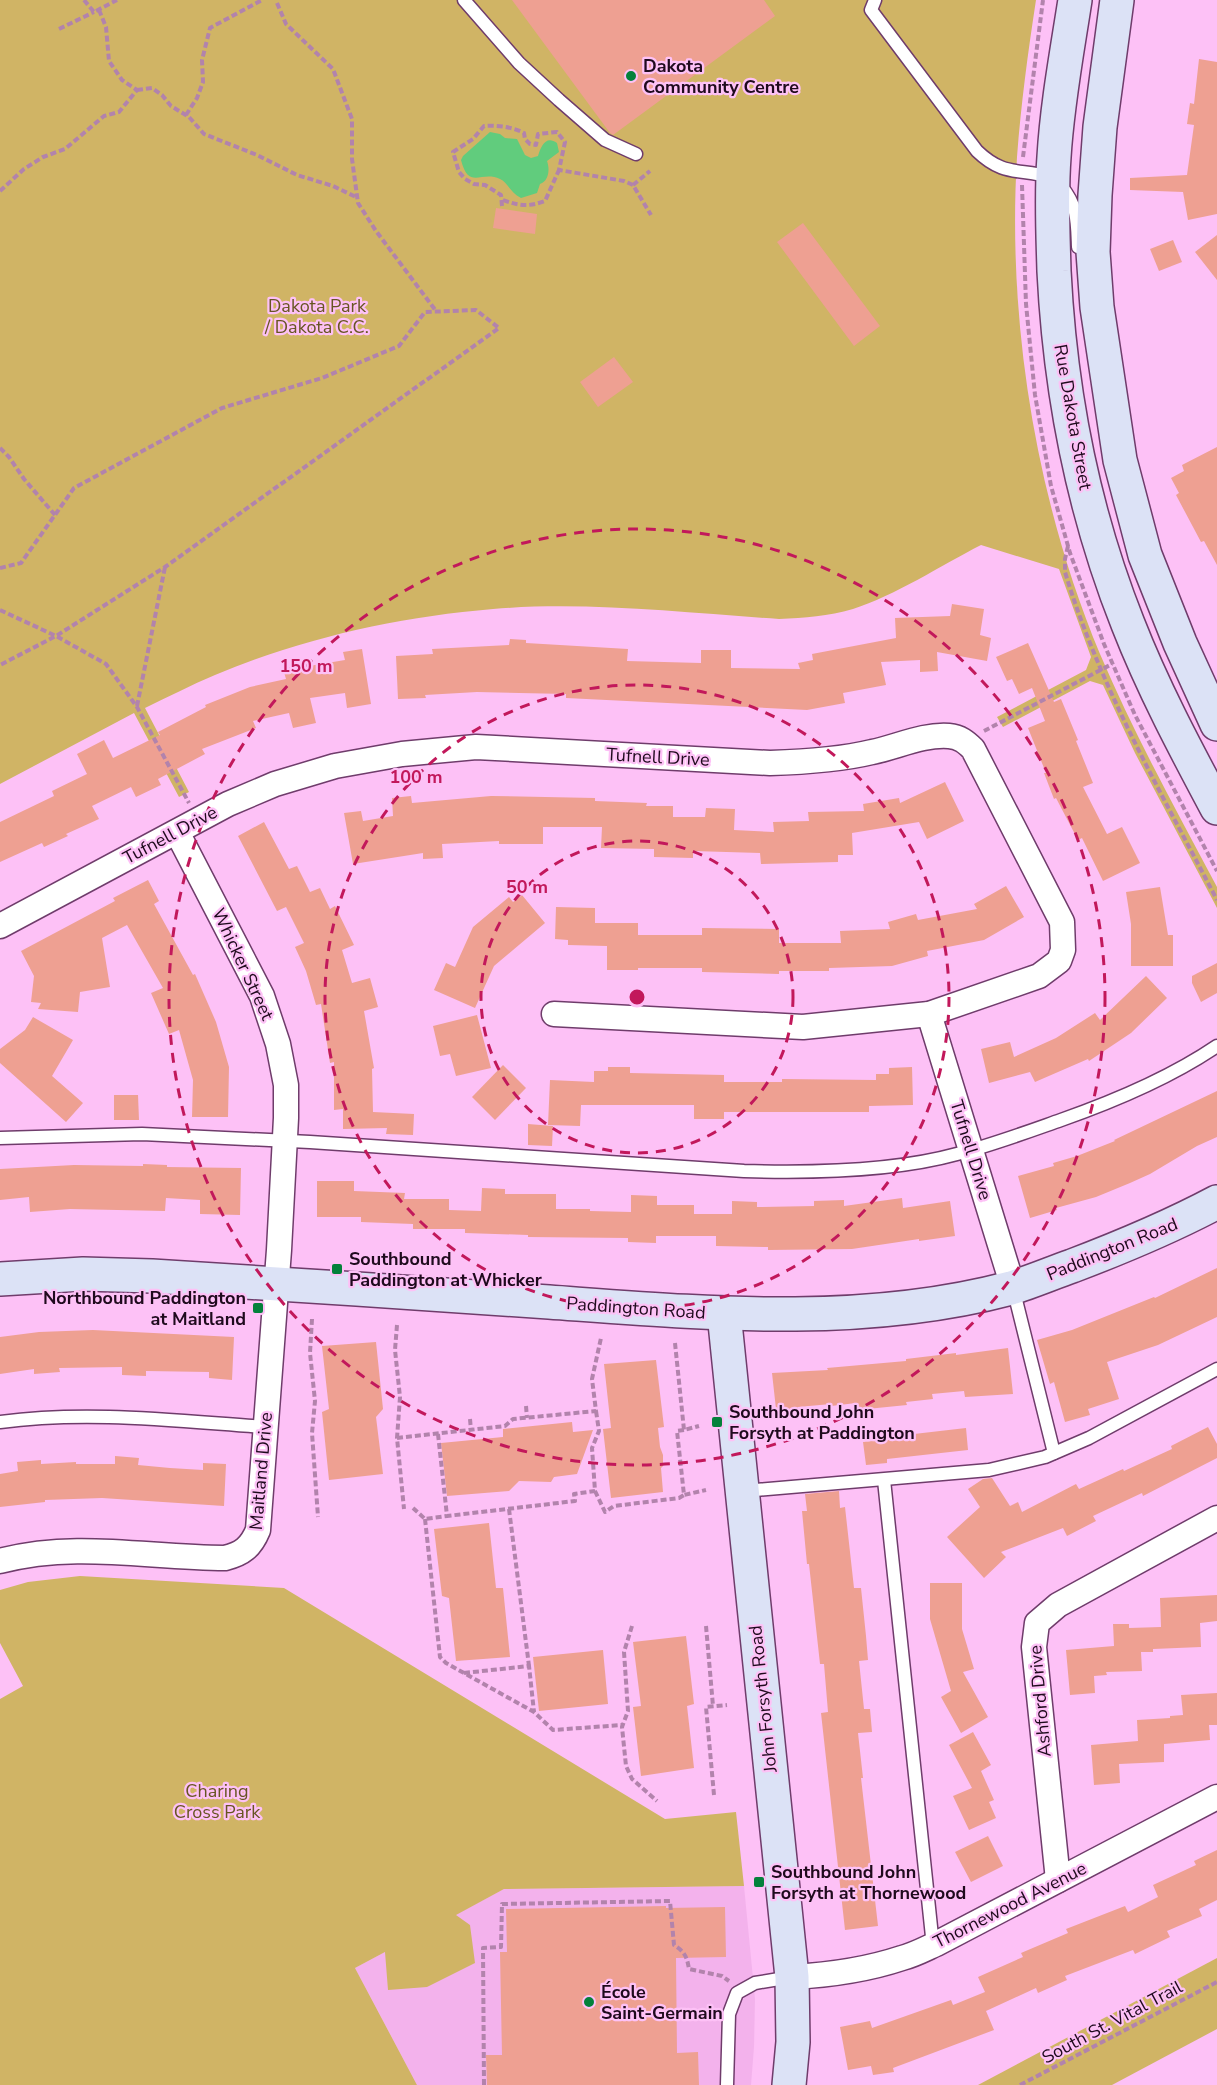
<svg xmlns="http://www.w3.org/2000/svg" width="1217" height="2085" viewBox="0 0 1217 2085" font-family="'Nunito Sans',sans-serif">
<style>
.built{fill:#f3b2ec}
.green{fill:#d0b465}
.water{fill:#61cc7d}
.building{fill:#eea092}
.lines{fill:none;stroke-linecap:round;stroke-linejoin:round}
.lane-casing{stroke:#6f3c6b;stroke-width:15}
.street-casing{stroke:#6f3c6b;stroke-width:27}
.secondary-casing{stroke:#6f3c6b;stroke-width:36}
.path{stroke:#b283ac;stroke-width:4;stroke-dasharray:6 3;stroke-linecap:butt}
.lane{stroke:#fff;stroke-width:12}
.street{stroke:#fff;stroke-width:24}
.secondary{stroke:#dce2f6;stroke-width:33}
.ring{fill:none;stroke:#c2185b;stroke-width:3;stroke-dasharray:10 8}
.poi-dot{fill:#04813b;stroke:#fdc1f6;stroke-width:2}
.labels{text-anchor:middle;stroke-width:4.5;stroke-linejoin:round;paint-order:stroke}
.poi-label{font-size:18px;font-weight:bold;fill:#1f0a1d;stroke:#fdc1f6;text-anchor:start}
.park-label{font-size:18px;fill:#675522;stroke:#fdc1f6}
.street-label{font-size:18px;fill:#1f0a1d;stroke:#fdc1f6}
.centre{fill:#c2185b;stroke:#fdc1f6;stroke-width:3}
.ring-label{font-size:18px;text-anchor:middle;font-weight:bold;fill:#c2185b;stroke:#fdc1f6;stroke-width:4.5;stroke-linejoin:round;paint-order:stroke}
</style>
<rect width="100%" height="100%" fill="#fdc1f6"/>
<polygon class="built" points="744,1886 755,1999 754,2047 751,2085 417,2085 355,1968 504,1889"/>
<g class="green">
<path d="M 0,0 L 1036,0 C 1028,52 1021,104 1017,157 C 1007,322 1036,501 1100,654 C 1134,734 1176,810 1217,887 L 1217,908 L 1135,753 L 1103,685 L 1090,681 L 1003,727 L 997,717 L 1086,670 L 1091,657 L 1059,569 L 981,545 C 942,565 894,596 853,609 C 828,616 805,618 779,619 C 685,613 588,601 493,609 C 398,617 303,638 215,675 C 191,685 168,697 145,708 L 189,792 L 179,797 L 134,713 L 0,784 Z"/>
<polygon points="80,1576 284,1588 665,1819 736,1812 744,1886 504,1889 456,1915 470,1925 475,1963 427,1987 388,1990 385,1952 355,1968 417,2085 0,2085 0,1699 23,1686 0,1643 0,1590 28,1582"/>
<polygon points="1217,1958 1217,2029 1112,2085 978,2085"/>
</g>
<path class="water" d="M 490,132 L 500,134 L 505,138 L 517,139 L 525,155 L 531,158 L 538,156 C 541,146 546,135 557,143 L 559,152 L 547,161 C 550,169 549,181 540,184 L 537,193 L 521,198 C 510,192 507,182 500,179 C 481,170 469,191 461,160 L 463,156 Z"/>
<g class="building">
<polygon points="512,0 764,0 775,16 613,135 610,133"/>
<polygon points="1199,59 1217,62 1217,214 1188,220 1183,192 1130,190 1130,178 1187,175 1194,125 1187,124 1190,103 1194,104"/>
<polygon points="496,208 537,214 535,234 493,228"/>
<polygon points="803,223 880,326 854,346 777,242"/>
<polygon points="1217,235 1217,280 1195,252"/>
<polygon points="1173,240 1182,262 1159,271 1150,249"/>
<polygon points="614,357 633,382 598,407 580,382"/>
<polygon points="1217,447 1217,565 1204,541 1201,542 1176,495 1179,493 1171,478 1184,471 1182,465"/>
<polygon points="952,604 984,609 980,635 991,638 987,661 937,652 938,671 920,672 920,660 881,662 886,685 843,693 845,703 807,710 566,698 566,694 477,692 425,695 426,698 398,699 396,656 433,654 432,649 509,645 510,639 526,640 526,643 628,649 627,661 701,663 701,650 731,650 731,668 800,669 798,663 813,660 812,654 896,638 895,618 950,616"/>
<polygon points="1028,643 1054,702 1061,699 1078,740 1076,741 1093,783 1083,787 1107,834 1122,827 1140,863 1103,881 1082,838 1078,840 1056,798 1054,799 1044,773 1046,773 1028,728 1045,721 1032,688 1019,694 1012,679 1007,681 996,657"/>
<polygon points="362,649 371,704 347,708 345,693 310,698 316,723 293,728 289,713 253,721 256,728 202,749 205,754 158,779 161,785 136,797 131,787 92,806 99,819 66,834 68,836 44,847 42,843 0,862 0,822 54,796 52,791 87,774 77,754 104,740 113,758 160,735 158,732 206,707 205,705 250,687 286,679 283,669 303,665 303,667 345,660 343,652"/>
<polygon points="945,782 964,821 927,839 919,822 852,833 853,855 838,855 838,862 761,864 760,853 693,851 693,858 654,857 654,849 601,848 602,827 543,827 543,844 499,844 499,841 442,844 443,858 423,859 423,853 353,864 344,813 361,811 363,821 393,816 392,798 411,796 412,803 491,796 595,798 595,801 647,803 646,806 673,806 673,817 705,817 706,808 735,809 734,830 774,832 773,822 809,821 808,812 864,811 863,804 899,798 900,803"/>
<polygon points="264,822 289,869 297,866 310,892 320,888 330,909 335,906 354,945 342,950 352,983 370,978 378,1007 364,1011 374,1068 372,1069 373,1112 414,1114 413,1135 386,1134 387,1128 343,1129 343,1109 334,1110 334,1062 330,1063 321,1004 316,1005 306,971 295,947 304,943 286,907 277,911 238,836"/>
<polygon points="148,880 159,901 154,904 193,975 195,974 216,1022 229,1067 228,1117 192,1117 193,1080 179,1030 169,1034 151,993 163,988 127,925 102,938 110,987 80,992 78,1012 38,1009 41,1003 31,1002 34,976 21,951 115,901 113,898"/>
<polygon points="1006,886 1024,917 984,940 927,951 928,956 892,966 829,968 829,971 779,971 779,974 702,972 702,968 638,968 638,970 607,970 607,946 568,945 568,940 555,939 556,907 595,908 595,923 638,923 638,935 702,935 702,928 779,929 779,943 841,943 840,931 890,929 888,922 916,914 918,920 977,909 974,904"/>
<polygon points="1160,887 1168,935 1173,935 1173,966 1131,966 1131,924 1126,892"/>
<polygon points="522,895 545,923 494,966 475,1008 434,990 446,963 455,967 473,927 509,897 513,902"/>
<polygon points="1217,963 1217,993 1201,1002 1192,983 1192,976"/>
<polygon points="1146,976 1167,998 1131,1033 1089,1061 1088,1059 1035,1082 1030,1072 989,1083 981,1049 1010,1042 1014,1057 1056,1038 1095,1013 1100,1020"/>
<polygon points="477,1015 491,1068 456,1076 450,1054 440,1056 433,1026"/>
<polygon points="33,1017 73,1040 52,1076 83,1103 66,1122 0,1063 0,1049 25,1030"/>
<polygon points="503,1065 526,1088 495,1120 472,1097"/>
<polygon points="608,1067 630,1067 630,1073 724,1075 724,1082 782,1082 782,1079 876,1080 876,1074 889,1074 889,1068 912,1067 913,1105 869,1106 869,1112 724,1112 724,1119 694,1119 694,1105 581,1105 580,1126 548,1125 550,1080 594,1082 594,1071 608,1071"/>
<polygon points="1217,1091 1217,1137 1197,1146 1150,1174 1130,1183 1096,1197 1056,1208 1057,1210 1030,1218 1018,1176 1054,1166 1053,1163 1077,1156 1115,1141 1114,1140"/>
<polygon points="114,1095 138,1095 139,1120 114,1120"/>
<polygon points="528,1124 553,1126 552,1146 528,1145"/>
<polygon points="143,1164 167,1165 167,1167 241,1168 240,1215 200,1214 200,1200 166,1198 165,1211 70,1209 30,1212 29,1197 0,1200 0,1169 74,1165 143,1166"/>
<polygon points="317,1181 354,1181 354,1191 405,1193 404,1199 449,1199 449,1210 481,1211 482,1188 505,1189 505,1194 556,1194 556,1209 590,1209 590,1211 631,1212 631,1195 657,1196 657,1205 694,1205 694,1214 732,1214 732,1201 757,1202 757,1207 814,1206 814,1201 844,1200 844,1206 902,1198 903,1208 950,1201 955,1236 919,1241 919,1239 852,1249 768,1250 768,1247 716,1246 716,1236 656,1236 656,1243 628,1242 628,1238 528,1237 528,1235 465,1233 465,1229 413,1229 413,1224 361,1222 361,1217 317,1217"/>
<polygon points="1217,1268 1217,1317 1158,1345 1107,1362 1119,1399 1088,1409 1090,1415 1065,1422 1054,1382 1050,1384 1037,1340 1072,1330 1154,1297 1155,1298"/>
<polygon points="93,1330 234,1337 232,1380 209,1378 209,1372 146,1371 146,1376 122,1375 122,1367 59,1368 60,1372 34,1374 34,1369 0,1374 0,1337 39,1332"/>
<polygon points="376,1342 383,1409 376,1417 383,1474 329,1480 322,1412 329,1409 322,1346"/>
<polygon points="1008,1348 1013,1394 965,1397 964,1391 932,1394 933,1399 906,1402 907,1405 857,1410 856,1403 831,1406 831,1404 798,1407 798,1416 777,1418 772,1373 828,1370 827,1368 906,1361 906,1359 956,1353 956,1355"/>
<polygon points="656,1360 664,1427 658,1428 660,1447 663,1455 663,1466 661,1468 663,1492 611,1498 603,1429 611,1428 604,1364"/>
<polygon points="572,1422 573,1432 593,1430 577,1474 554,1477 551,1482 519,1481 509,1491 447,1496 441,1443 503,1437 503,1429"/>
<polygon points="1208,1427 1217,1444 1217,1458 1143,1496 1142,1493 1093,1516 1096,1521 1067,1536 1063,1528 1001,1552 1006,1557 984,1578 947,1537 980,1507 968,1489 983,1479 992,1478 1010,1506 1018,1502 1022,1512 1076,1484 1079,1489 1123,1469 1124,1471 1172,1449 1171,1446"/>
<polygon points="966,1428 968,1450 887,1459 887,1463 866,1465 863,1442 915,1437 914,1434"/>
<polygon points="115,1456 139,1458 138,1465 170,1468 203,1470 203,1463 226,1464 224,1506 102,1498 45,1500 45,1502 0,1507 0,1474 18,1471 17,1462 41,1460 41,1464 76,1462 76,1464 115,1464"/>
<polygon points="839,1491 840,1508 845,1507 854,1588 861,1588 866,1636 868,1660 859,1661 864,1709 870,1709 872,1732 858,1733 863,1778 861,1778 878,1926 845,1930 821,1713 828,1712 824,1664 820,1664 809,1564 807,1564 802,1511 807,1511 805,1494"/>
<polygon points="489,1523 496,1588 503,1588 510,1657 456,1661 449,1598 442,1596 434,1529"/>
<polygon points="930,1583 962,1583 962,1629 974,1669 963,1672 988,1717 961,1733 941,1697 951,1691 930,1619"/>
<polygon points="1217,1595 1217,1621 1200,1623 1201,1647 1153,1649 1153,1652 1141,1652 1142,1671 1106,1672 1107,1675 1094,1676 1095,1693 1070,1695 1066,1650 1114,1646 1113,1624 1129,1624 1129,1628 1161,1627 1160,1598"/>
<polygon points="686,1636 694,1704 687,1706 694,1768 641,1776 633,1707 641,1706 633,1642"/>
<polygon points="603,1650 608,1704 539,1711 533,1657"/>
<polygon points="1217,1693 1217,1725 1209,1725 1210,1740 1164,1744 1164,1762 1119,1764 1120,1783 1094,1785 1091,1745 1138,1741 1137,1720 1170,1718 1170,1716 1183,1715 1181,1695"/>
<polygon points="973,1732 991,1765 981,1771 994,1800 989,1802 996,1818 969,1830 953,1796 972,1788 949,1745"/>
<polygon points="988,1836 1003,1866 971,1882 955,1852"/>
<polygon points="1217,1850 1217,1900 1199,1909 1202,1916 1167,1931 1170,1937 1135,1954 1133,1950 1065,1976 1067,1980 1038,1993 1036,1988 986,2011 994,2030 893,2068 894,2072 873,2075 871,2066 848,2070 840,2027 870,2021 872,2028 951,2000 953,2005 985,1992 978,1977 1023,1957 1021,1953 1068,1933 1066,1929 1125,1906 1128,1912 1158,1897 1153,1885 1196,1865 1194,1861"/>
<polygon points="666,1906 666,1908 725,1907 726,1957 676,1958 677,2053 698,2052 699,2085 487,2085 486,2055 502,2055 500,1952 507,1952 506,1909"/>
</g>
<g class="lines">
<g class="lane-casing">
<g id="lane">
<polyline points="464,0 519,63 559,100 605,140 636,154"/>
<path d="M 875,0 L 871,10 L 977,151 C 1004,177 1019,168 1050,177 C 1055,179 1057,183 1061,186 C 1078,206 1077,222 1078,247"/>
<path d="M 0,1138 L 142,1134 L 310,1142 L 744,1171 C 811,1173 892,1172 957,1154 C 992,1145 1027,1132 1061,1120 C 1115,1101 1170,1078 1217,1046"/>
<polyline points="1013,1288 1054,1453"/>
<path d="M 0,1422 C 88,1410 177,1421 265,1427"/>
<polyline points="884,1480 933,1946"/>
<polyline points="744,1491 989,1470 1045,1457 1089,1438 1217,1369"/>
<polyline points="727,2085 729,2014 737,1993 755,1983 791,1977"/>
</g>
</g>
<g class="street-casing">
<g id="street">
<path d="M 0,926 L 228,804 L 275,784 L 335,766 L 402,754 L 476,747 L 770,763 C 804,762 839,760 872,752 C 897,747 923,734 949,736 C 960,737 966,742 973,749 L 1062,922 L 1063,950 L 1059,961 L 1039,976 L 929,1014 L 803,1027 L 554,1014"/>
<polyline points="929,1014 1013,1287"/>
<path d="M 0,1561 C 77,1541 148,1558 225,1558 C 242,1554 251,1547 258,1530 L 279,1250 L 286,1118 L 286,1085 L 278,1044 L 262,996 L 177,832"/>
<polyline points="1058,1880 1034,1647 1037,1623 1058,1605 1217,1518"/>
<path d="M 792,1977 C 830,1975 866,1970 902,1958 C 914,1955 925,1949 936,1944 L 1217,1797"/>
</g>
</g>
<g class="secondary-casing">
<g id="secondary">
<path d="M 1075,0 C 1067,52 1057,105 1054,157 C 1051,195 1053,233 1054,271 C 1060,392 1083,511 1128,624 C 1153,688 1185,748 1217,808"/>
<polyline points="1117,0 1100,127 1095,195 1093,252 1097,307 1120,460 1145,555 1180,643 1217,724"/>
<path d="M 0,1279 L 83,1274 L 152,1276 C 284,1284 417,1293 549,1302 C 702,1313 860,1328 1011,1288 C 1031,1282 1052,1273 1072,1266 C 1122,1247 1170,1227 1217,1202"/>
<polyline points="724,1313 792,1977 793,2042 789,2085"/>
</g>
</g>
<g class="path">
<polyline points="84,0 94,12 117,0"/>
<polyline points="277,3 286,24 333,69 352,119 352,159 358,203 376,231 436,311"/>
<polyline points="59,29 94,12"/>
<polyline points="137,90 152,88 162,95 171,106 189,117 204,134 257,155 297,175 333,186 356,197"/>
<polyline points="186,115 197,98 203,82 202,60 210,28 262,0"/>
<polyline points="1023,157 1043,0"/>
<polyline points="633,185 650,171"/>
<polyline points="1022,185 1026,304 1035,395 1051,486 1070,553 1104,644 1135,715 1217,871"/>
<polyline points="0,191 24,169 43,157 65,149 104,116 119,112 137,90 122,80 109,61 106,27 99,10"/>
<path d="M 503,200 C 519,206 529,207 545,201 L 559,170"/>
<path d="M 502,206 L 501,195 L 485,185 L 474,184 L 465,179 L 459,172 L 453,152 L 473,139 L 484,126 C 497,125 513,127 524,133 L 525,139 L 530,144 L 536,145 L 538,134 L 557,132 L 565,142 L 559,170 L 624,181 L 633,185 L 651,215"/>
<polyline points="0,448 9,457 24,479 55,515"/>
<path d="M 1068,546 L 1065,559 L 1065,572 C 1100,688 1162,794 1217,900"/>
<polyline points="0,568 21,563 74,488 222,408 322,378 399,346 425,312 476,310 499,328 165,567 56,636 0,665"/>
<polyline points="0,610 56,636 106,664 137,707 189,803"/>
<polyline points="137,706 165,567"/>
<polyline points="984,731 1112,664"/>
<polyline points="312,1319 310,1353 315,1401 312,1433 318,1517"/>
<polyline points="397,1325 395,1350 400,1397 397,1438 404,1509"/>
<polyline points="675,1343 684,1430 699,1426"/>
<polyline points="526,1406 527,1418"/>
<polyline points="470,1419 471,1430"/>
<polyline points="684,1430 677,1431 684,1495 706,1490"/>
<polyline points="438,1434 447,1516 575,1501 574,1494 595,1491 592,1448 599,1431 596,1411"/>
<polyline points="397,1438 505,1426 513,1419 596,1411 592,1379 601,1338"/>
<polyline points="595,1491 605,1512 614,1506 679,1498 684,1495"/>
<polyline points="413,1508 425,1519 447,1516"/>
<polyline points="509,1509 529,1666"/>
<polyline points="425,1519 440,1657 446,1663 534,1712 553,1730 622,1725"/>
<polyline points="632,1626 624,1652 628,1711 622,1727 626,1766 632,1779 657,1801"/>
<polyline points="706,1626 713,1706"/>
<polyline points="464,1673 529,1666 534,1712"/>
<polyline points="714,1795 706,1707 727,1705"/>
<path d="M 484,2085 L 483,1948 L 501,1947 L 502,1904 L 670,1901 L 674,1945 C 685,1952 687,1957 689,1969 L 722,1976 L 729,1981"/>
<polyline points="1020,2085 1217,1982"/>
</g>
<use href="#lane" class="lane"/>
<use href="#street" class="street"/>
<use href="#secondary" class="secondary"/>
</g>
<g class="ring">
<circle cx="637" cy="997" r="156"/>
<circle cx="637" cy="997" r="312"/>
<circle cx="637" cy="997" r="468"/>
</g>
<g class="poi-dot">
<circle cx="631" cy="76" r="6"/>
<rect x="331" y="1263" width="12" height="12" rx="3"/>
<rect x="252" y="1302" width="12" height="12" rx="3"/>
<rect x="711" y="1416" width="12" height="12" rx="3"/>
<rect x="753" y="1876" width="12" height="12" rx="3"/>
<circle cx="589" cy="2002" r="6"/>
</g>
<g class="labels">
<g class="poi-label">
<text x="643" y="72">Dakota<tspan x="643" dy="21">Community Centre</tspan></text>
<text x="349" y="1265">Southbound<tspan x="349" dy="21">Paddington at Whicker</tspan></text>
<text x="246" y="1304" text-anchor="end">Northbound Paddington<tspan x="246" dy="21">at Maitland</tspan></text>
<text x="729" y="1418">Southbound John<tspan x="729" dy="21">Forsyth at Paddington</tspan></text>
<text x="771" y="1878">Southbound John<tspan x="771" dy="21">Forsyth at Thornewood</tspan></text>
<text x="601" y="1998">École<tspan x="601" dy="21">Saint-Germain</tspan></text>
</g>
<g class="park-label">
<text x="317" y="312">Dakota Park<tspan x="317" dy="21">/ Dakota C.C.</tspan></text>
<text x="217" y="1797">Charing<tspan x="217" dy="21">Cross Park</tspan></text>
</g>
<g class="street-label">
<text transform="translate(1073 417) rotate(80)" y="6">Rue Dakota Street</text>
<text transform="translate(658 757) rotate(3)" y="6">Tufnell Drive</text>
<text transform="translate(170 835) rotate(-28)" y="6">Tufnell Drive</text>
<text transform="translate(243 964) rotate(65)" y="6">Whicker Street</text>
<text transform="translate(971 1150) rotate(73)" y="6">Tufnell Drive</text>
<text transform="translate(1112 1249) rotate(-22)" y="6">Paddington Road</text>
<text transform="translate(636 1308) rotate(4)" y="6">Paddington Road</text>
<text transform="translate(261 1471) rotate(-85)" y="6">Maitland Drive</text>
<text transform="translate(763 1699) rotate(-96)" y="6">John Forsyth Road</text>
<text transform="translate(1040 1701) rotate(-95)" y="6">Ashford Drive</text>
<text transform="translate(1010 1905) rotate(-27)" y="6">Thornewood Avenue</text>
<text transform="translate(1112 2022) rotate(-28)" y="6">South St. Vital Trail</text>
</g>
</g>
<circle cx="637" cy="997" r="9" class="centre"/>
<g class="ring-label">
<text x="306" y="672">150 m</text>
<text x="416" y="783">100 m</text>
<text x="527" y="893">50 m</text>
</g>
</svg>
